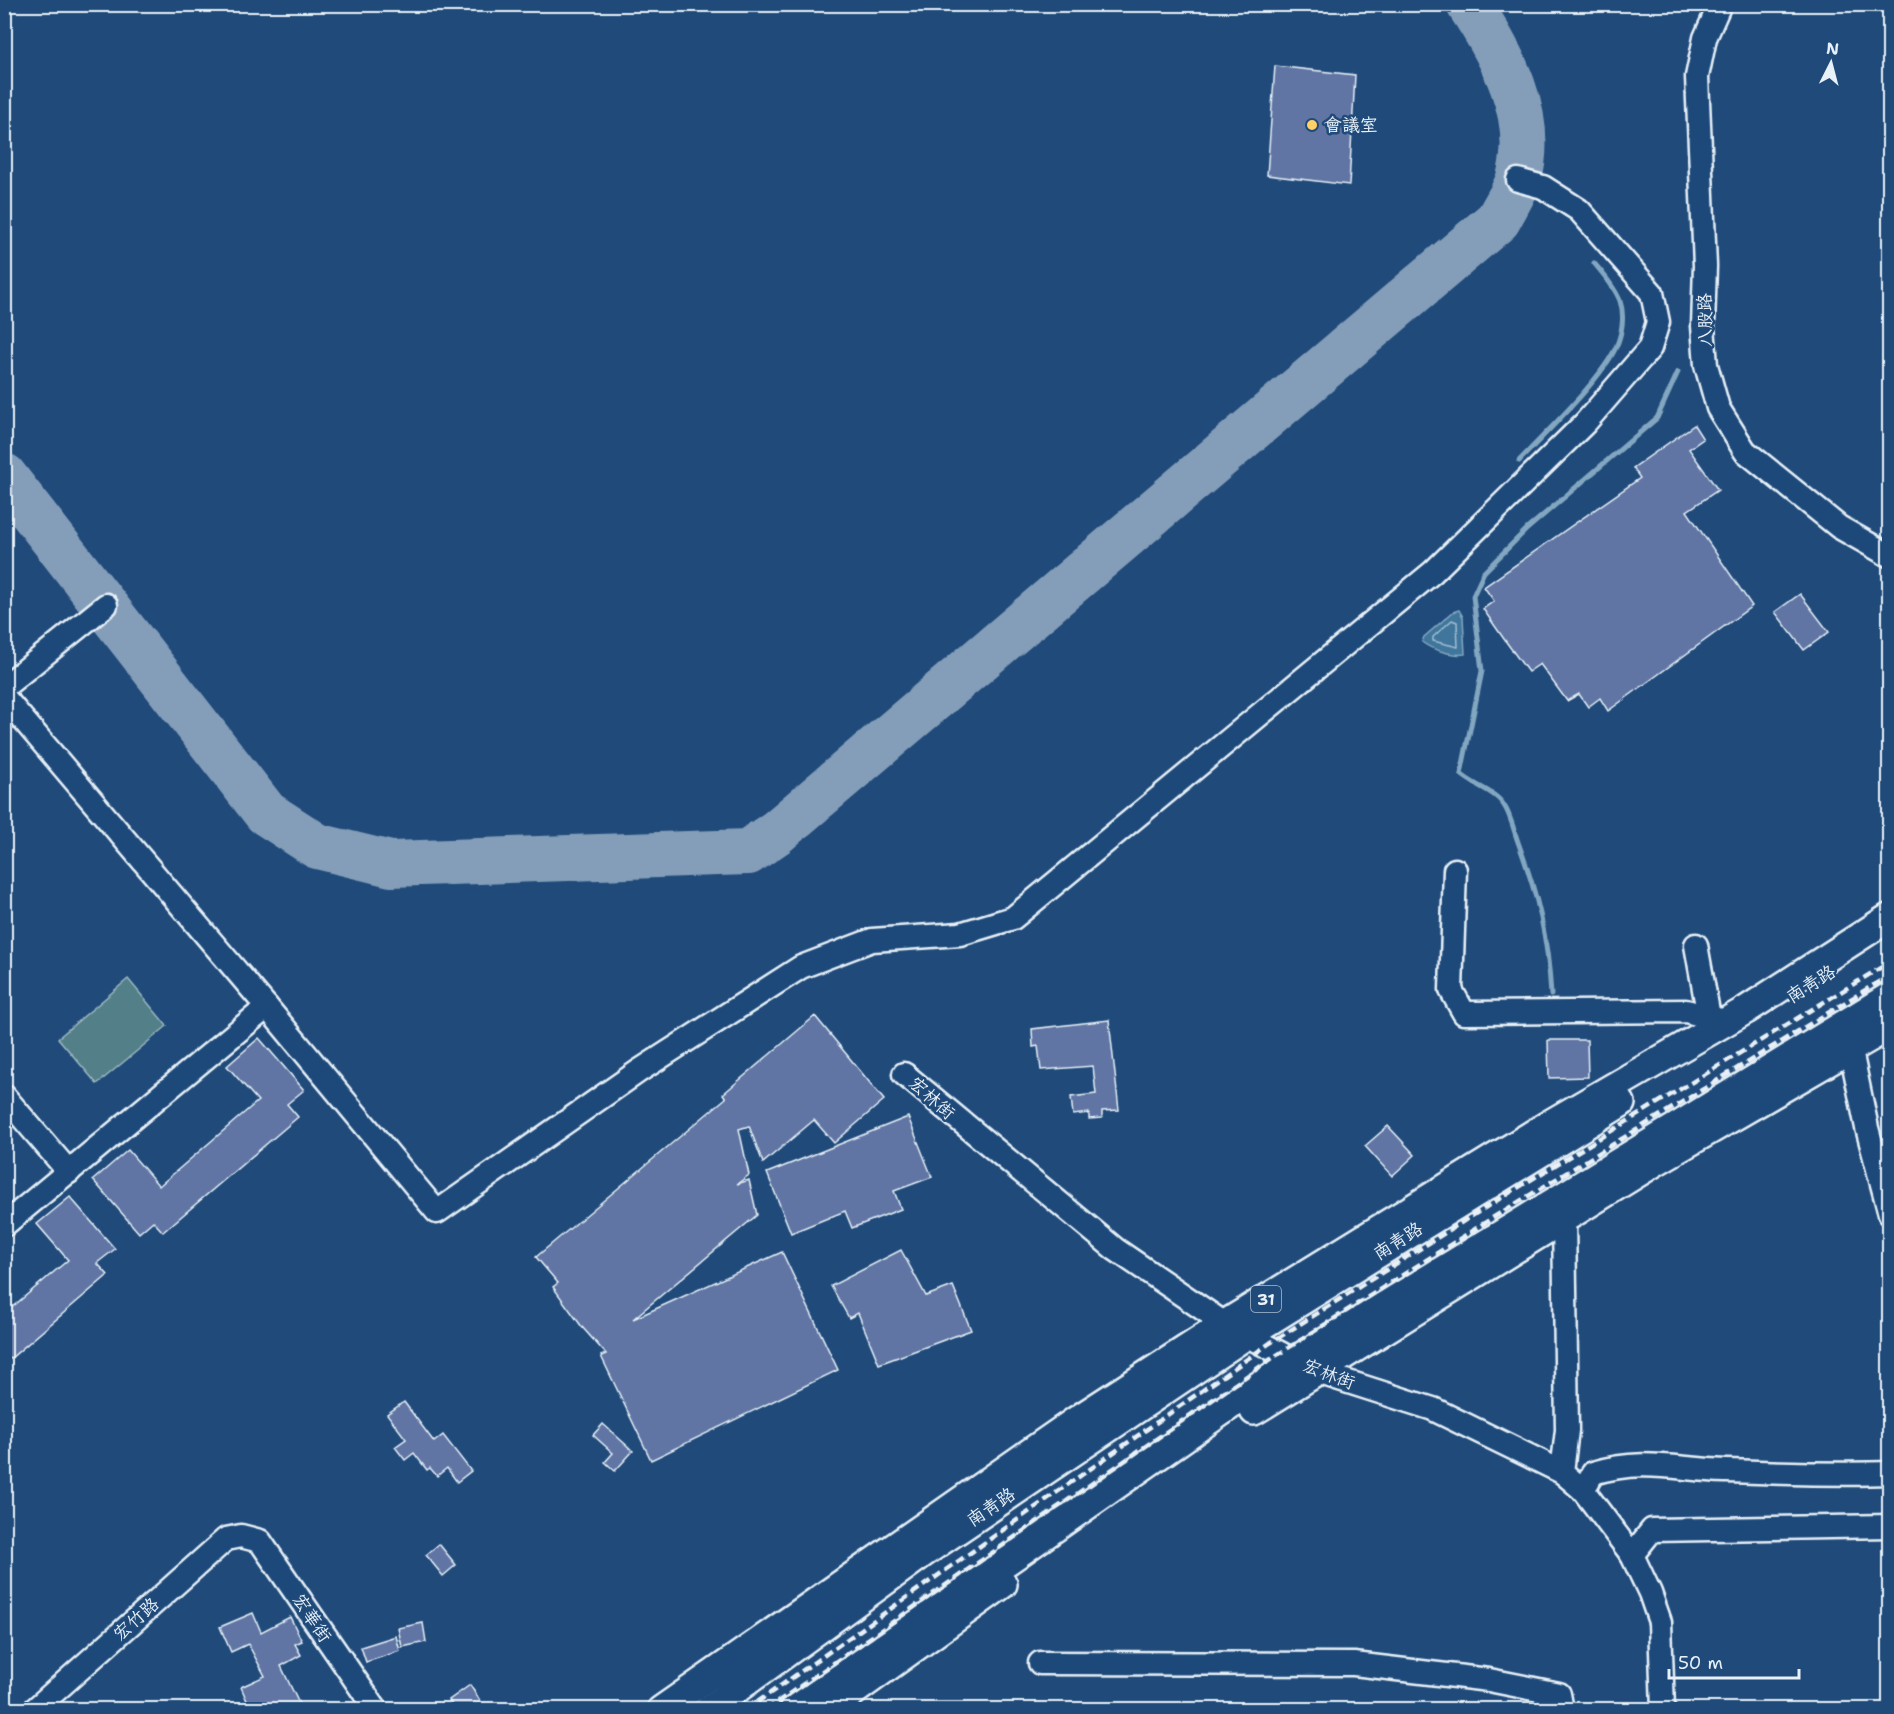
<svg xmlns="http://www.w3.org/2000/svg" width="1894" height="1714" viewBox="0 0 1894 1714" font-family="'Shantell Sans','LXGW WenKai TC',sans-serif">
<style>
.grass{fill:#527f88;stroke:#9db8c0;stroke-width:1.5}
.water{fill:#3f759c;stroke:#83a7c1;stroke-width:1.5}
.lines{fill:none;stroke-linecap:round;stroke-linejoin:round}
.shore{stroke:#a4bfd3;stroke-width:1.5}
.stream{stroke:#83a7c1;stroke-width:5}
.taxiway{stroke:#849eb9;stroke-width:46}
.building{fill:#6074a4;stroke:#e8f1f8;stroke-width:1.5}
.minor-casing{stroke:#e8f1f8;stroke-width:27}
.major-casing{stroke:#e8f1f8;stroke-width:32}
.minor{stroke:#1f4a7a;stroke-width:22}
.major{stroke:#1f4a7a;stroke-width:27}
.rail{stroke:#e8f1f8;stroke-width:4.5;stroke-dasharray:9 4.5;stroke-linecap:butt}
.poi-dot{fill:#ffd166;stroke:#1f4a7a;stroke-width:2}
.labels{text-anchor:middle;stroke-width:5;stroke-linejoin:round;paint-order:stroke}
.shield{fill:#1f4a7a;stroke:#acbfd2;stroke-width:1.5}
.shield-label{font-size:16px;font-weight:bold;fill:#e8f1f8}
.poi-label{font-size:18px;fill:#e8f1f8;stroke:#1f4a7a;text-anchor:start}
.street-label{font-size:18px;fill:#e8f1f8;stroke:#1f4a7a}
</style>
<rect width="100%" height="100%" fill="#1f4a7a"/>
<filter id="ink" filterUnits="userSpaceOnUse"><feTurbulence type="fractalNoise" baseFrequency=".0167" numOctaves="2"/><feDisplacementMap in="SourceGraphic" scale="12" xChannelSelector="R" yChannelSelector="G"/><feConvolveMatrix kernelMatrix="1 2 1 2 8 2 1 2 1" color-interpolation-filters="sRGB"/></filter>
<g filter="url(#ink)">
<polygon class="grass" points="128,979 167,1026 97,1084 58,1038"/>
<path class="water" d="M 1459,610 L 1463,617 L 1465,654 C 1454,656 1431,650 1422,642 L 1424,637 L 1453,612 Z"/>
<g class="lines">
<polygon class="shore" points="1452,620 1457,622 1458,647 1433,641 1433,637"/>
<g class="stream">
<path d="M 1519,461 C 1545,433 1602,379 1616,347 C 1622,334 1625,315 1620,301 C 1615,287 1603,274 1594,263"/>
<path d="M 1551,995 C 1548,938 1538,896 1518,842 C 1514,831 1511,817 1505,807 C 1496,791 1474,786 1461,774 L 1482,671 L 1473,596 L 1484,572 L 1527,529 L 1657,418 L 1678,372"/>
</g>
<path class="taxiway" d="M 4,476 L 266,813 L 317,846 L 391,864 L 748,852 L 777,832 L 1498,220 C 1505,206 1515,192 1519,178 C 1536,116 1502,54 1469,4"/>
</g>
<g class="building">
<polygon points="1275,66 1355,75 1349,185 1267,175"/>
<polygon points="1694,425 1703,439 1689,449 1718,490 1687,511 1752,606 1608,711 1600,698 1588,707 1579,694 1567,701 1540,664 1528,672 1504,639 1483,609 1494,601 1484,587 1640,478 1633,468"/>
<polygon points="1800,594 1829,632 1804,650 1775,612"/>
<polygon points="815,1016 884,1100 834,1143 814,1120 763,1163 749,1126 739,1129 749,1175 737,1184 749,1180 757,1215 633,1319 782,1252 838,1370 651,1460 601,1356 606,1354 582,1327 553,1287 558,1283 536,1257 726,1098 723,1094"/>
<polygon points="1109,1020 1119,1110 1102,1111 1102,1118 1089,1119 1089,1113 1073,1115 1071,1097 1096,1094 1093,1066 1041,1070 1038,1046 1033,1047 1032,1029"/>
<polygon points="259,1038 304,1090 287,1104 298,1117 163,1232 153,1221 139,1233 93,1180 128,1150 159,1186 258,1101 227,1066"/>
<polygon points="1548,1040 1587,1040 1588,1077 1549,1078"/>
<polygon points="908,1117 932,1177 894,1191 901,1209 852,1228 845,1211 791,1233 767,1173"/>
<polygon points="1388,1126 1415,1155 1392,1176 1365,1146"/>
<polygon points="70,1197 115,1249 97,1263 108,1275 4,1364 4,1314 68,1260 37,1224"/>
<polygon points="901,1250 926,1296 953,1286 971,1330 879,1364 858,1313 849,1318 831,1286"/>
<polygon points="404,1402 434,1442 443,1435 471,1471 457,1482 447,1468 437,1476 430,1468 427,1470 414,1453 405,1460 395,1447 406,1439 387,1414"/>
<polygon points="603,1424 633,1451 615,1471 605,1462 613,1453 593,1435"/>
<polygon points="439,1544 456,1565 443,1576 426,1555"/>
<polygon points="253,1613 261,1632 290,1617 302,1641 295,1644 301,1655 281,1666 302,1710 251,1710 241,1687 265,1676 248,1644 231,1652 220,1627"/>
<polygon points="423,1623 426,1642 402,1647 398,1628"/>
<polygon points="396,1636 400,1651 366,1662 361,1647"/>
<polygon points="470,1685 486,1710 455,1710 449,1700"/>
</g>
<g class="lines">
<g class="minor-casing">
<g id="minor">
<polyline points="1720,4 1705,38 1697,77 1705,266 1703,326 1706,365 1718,408 1745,451 1839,527 1890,556"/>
<polyline points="4,687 106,605"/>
<polyline points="4,697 267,1007 437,1212 639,1071 801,967 872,940 960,934 1013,918 1433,572 1585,423 1650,348 1658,322 1652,293 1579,210 1543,187 1518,180"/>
<polyline points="1455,870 1451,990 1464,1013 1686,1011 1724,1021"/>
<polyline points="1696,945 1709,1017"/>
<polyline points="1851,1051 1867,1128 1890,1214"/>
<polyline points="904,1074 1115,1249 1225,1324 1314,1371 1433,1409 1562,1472 1583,1490 1632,1555 1650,1593 1660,1622 1663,1710"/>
<polyline points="4,1096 69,1172"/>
<polyline points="4,1225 267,1007"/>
<polyline points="1562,1472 1567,1430 1564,1218"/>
<path d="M 1583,1490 L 1593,1473 C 1643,1458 1675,1469 1725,1471 C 1780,1473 1834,1475 1890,1473"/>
<polyline points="1632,1555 1652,1530 1890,1526"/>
<polyline points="1040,1663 1354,1664 1489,1680 1559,1694 1562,1710"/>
<polyline points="34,1710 226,1539 241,1536 260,1541 376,1710"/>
</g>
</g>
<g class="major-casing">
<g id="major">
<polyline points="1254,1411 1657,1161 1890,1026"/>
<polyline points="661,1710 1075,1421 1225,1324 1546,1126 1746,1010 1890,917"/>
<polyline points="708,1710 922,1554 1245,1336 1621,1103"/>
<polyline points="794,1710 1294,1361 1890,996"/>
<polyline points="828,1710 1003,1584"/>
</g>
</g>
<use href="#minor" class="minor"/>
<use href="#major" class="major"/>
<g class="rail">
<polyline points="746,1710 1270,1343 1486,1207 1890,962"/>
<polyline points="766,1710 1274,1357 1494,1217 1890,975"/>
</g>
</g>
</g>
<circle class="poi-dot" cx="1312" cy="125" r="6"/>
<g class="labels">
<rect class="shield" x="1251" y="1286" width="30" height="26" rx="4.5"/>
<g class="shield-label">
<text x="1266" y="1305">31</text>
</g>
<g class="poi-label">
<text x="1324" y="131">會議室</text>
</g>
<g class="street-label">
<text transform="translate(1705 320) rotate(-91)" y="6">八股路</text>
<text transform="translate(1811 984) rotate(-32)" y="6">南青路</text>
<text transform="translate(932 1098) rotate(41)" y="6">宏林街</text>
<text transform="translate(1398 1241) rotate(-32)" y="6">南青路</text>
<text transform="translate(1329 1374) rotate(21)" y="6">宏林街</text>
<text transform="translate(991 1507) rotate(-34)" y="6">南青路</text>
<text transform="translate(312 1618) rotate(56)" y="6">宏華街</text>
<text transform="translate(136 1619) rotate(-42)" y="6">宏竹路</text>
</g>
</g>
<rect width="1894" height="1714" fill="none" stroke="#1f4a7a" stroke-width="24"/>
<rect x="12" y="12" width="1870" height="1690" fill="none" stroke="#e8f1f8" stroke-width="2" filter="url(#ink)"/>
<g transform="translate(1831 63) rotate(6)" stroke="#1f4a7a" stroke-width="4.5" paint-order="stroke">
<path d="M0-4.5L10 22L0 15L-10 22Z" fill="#e8f1f8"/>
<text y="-9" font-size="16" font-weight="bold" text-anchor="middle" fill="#e8f1f8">N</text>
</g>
<path d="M1669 1669v9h130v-9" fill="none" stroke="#e8f1f8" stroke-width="3"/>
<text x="1678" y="1669" font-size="18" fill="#e8f1f8" stroke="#1f4a7a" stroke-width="4.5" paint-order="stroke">50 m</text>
</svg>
